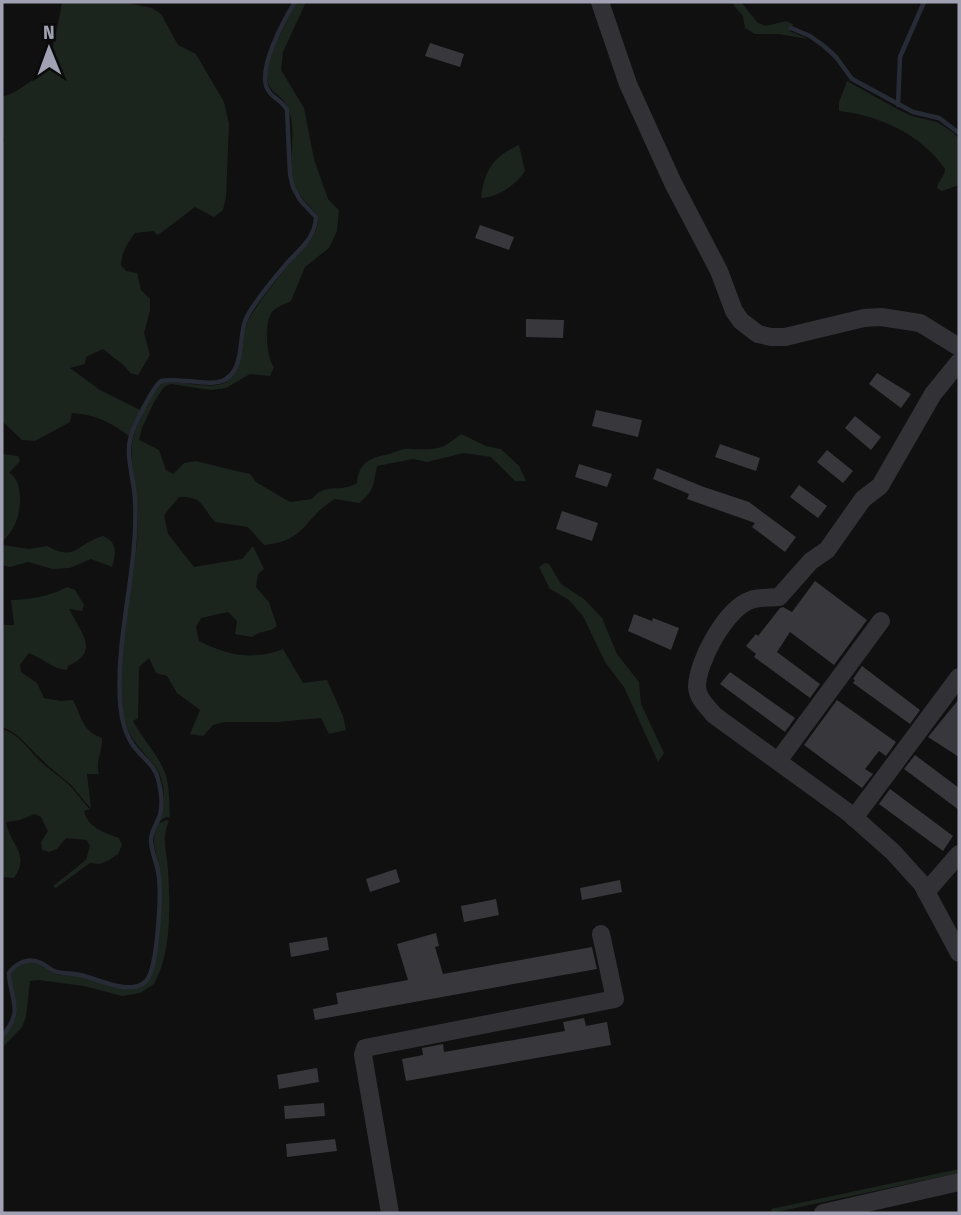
<svg xmlns="http://www.w3.org/2000/svg" width="961" height="1215" viewBox="0 0 961 1215" font-family="'Fira Sans Condensed',sans-serif">
<style>
.green{fill:#1c241e}
.lines{fill:none;stroke-linecap:round;stroke-linejoin:round}
.stream{stroke:#262b35;stroke-width:4.5}
.building{fill:#37373c}
.minor{stroke:#313136;stroke-width:18}
</style>
<rect width="100%" height="100%" fill="#101011"/>
<g class="green">
<path d="M 62,2 L 124,2 L 152,8 L 161,14 L 178,45 L 196,54 L 224,102 L 229,124 L 226,197 L 223,210 L 214,217 L 195,207 L 158,235 L 153,231 L 135,233 C 128,242 121,254 121,265 L 126,271 L 137,273 L 141,290 L 150,299 L 150,310 L 144,333 L 150,355 L 138,375 L 130,373 C 125,364 112,357 103,349 L 86,357 L 85,364 L 70,368 L 100,390 L 142,411 L 129,436 C 112,423 94,414 72,413 L 70,422 L 35,441 L 22,440 L 2,421 L 2,145 L 4,140 L 2,136 L 2,97 C 17,93 37,78 47,66 C 51,60 61,11 62,2 Z"/>
<path d="M 297,2 L 306,2 L 283,52 L 281,70 L 304,108 L 314,159 L 328,199 L 339,210 L 337,231 L 329,248 L 305,267 L 291,301 C 285,304 276,307 272,312 C 264,323 266,357 274,367 L 270,376 L 250,374 L 226,388 L 210,390 L 171,384 L 164,387 L 154,402 L 142,428 L 139,440 L 159,450 L 166,470 L 173,474 L 184,463 L 196,461 L 228,469 L 250,474 L 256,482 L 290,502 L 312,499 C 326,481 340,494 357,483 C 359,461 371,458 389,454 C 397,452 402,448 410,449 C 420,449 428,450 438,448 C 447,446 453,440 461,434 L 486,446 L 501,449 L 519,466 L 526,481 L 515,481 L 491,457 L 464,453 L 427,462 L 413,459 L 377,466 C 373,485 375,490 359,503 L 335,499 C 303,518 307,541 264,545 L 248,527 L 215,522 C 201,507 204,496 179,497 L 164,515 L 168,534 L 194,567 L 242,559 L 253,546 L 264,569 L 258,574 L 256,587 L 269,602 L 277,626 C 270,633 260,630 252,637 L 235,634 L 237,621 L 228,612 L 201,618 L 196,627 L 199,641 C 227,655 253,661 283,649 L 303,683 L 327,680 L 343,716 L 346,730 L 329,734 L 321,718 L 278,722 L 224,722 L 213,725 L 203,736 L 190,734 L 200,710 L 177,693 L 167,676 L 156,673 L 149,658 L 139,667 L 138,718 L 133,721 C 142,738 155,751 163,768 C 170,782 169,802 170,817 L 166,817 L 160,821 C 167,805 165,778 154,765 C 142,750 130,740 125,721 C 111,657 136,588 138,524 C 139,498 128,462 133,439 C 135,428 153,389 162,383 C 181,379 211,391 226,382 C 248,368 239,336 250,317 C 261,299 275,282 288,265 C 301,250 319,239 318,216 C 310,205 300,199 295,186 C 286,161 299,130 287,106 C 282,94 267,93 267,76 C 267,57 288,19 297,2 Z"/>
<polygon points="731,2 741,2 758,23 766,26 786,21 793,24 790,31 808,39 779,34 755,34 745,28 743,16"/>
<path d="M 847,81 L 897,109 L 912,116 L 937,122 L 954,133 L 959,139 L 959,185 L 942,191 L 937,188 C 938,180 945,177 945,169 C 922,135 879,115 839,111 L 839,102 Z"/>
<path d="M 519,145 L 525,171 C 516,185 498,197 481,198 C 484,170 494,156 519,145 Z"/>
<path d="M 2,454 L 18,456 L 20,461 L 9,473 C 23,479 22,510 15,524 C 12,531 7,536 2,542 Z"/>
<path d="M 103,536 C 118,542 116,554 112,567 L 91,559 L 70,568 L 53,569 L 28,562 L 10,567 L 2,565 L 2,545 L 29,549 L 47,546 C 76,562 76,544 103,536 Z"/>
<polygon points="545,563 549,564 561,584 584,599 602,618 617,654 639,682 641,704 664,753 658,762 624,687 605,662 583,616 569,600 550,589 539,567"/>
<path d="M 67,587 L 75,590 L 84,605 L 82,611 L 69,609 C 79,630 102,652 68,666 L 67,670 C 53,669 42,658 29,653 L 20,665 L 21,672 L 37,683 L 44,698 L 61,701 L 73,700 C 82,717 82,731 102,738 C 103,752 95,761 99,774 L 87,774 L 91,808 C 83,801 75,788 69,783 C 59,775 49,767 40,758 C 27,746 19,733 2,727 L 2,625 L 14,625 L 11,600 C 29,600 51,596 67,587 Z"/>
<path d="M 2,729 C 19,734 27,748 39,760 C 48,769 59,776 68,784 C 75,790 82,802 90,809 L 84,811 C 87,827 105,833 119,838 L 122,845 L 118,854 L 109,860 L 100,864 L 90,863 L 56,888 L 53,886 L 86,860 L 90,846 L 87,840 L 66,838 L 57,849 L 49,852 L 42,850 L 41,842 L 48,831 L 41,817 L 35,814 L 20,820 L 6,822 C 10,846 31,853 14,878 L 2,877 Z"/>
<path d="M 166,820 L 169,821 C 161,838 167,852 168,870 C 170,905 172,952 154,984 L 140,993 L 122,996 L 84,986 L 38,980 L 30,981 L 26,1017 L 22,1027 L 2,1048 L 2,1038 C 28,1012 12,1001 11,974 C 17,963 32,958 43,965 C 48,968 46,969 51,972 C 61,977 73,974 83,977 C 102,982 125,996 145,984 C 159,974 163,893 160,875 C 158,855 149,843 158,824 Z"/>
<polygon points="959,1169 959,1173 772,1213 771,1209"/>
</g>
<g class="lines">
<g class="stream">
<polyline points="791,28 810,36 824,46 836,57 852,79 913,112 939,118 959,133"/>
<polyline points="898,105 900,57 924,2"/>
<path d="M 2,1036 C 25,1010 10,1000 9,973 C 16,963 28,957 41,963 C 46,965 49,969 54,971 C 62,974 72,973 80,975 C 97,978 131,997 146,981 C 158,969 161,894 159,877 C 158,864 151,853 151,840 C 151,831 157,824 160,815 C 163,804 161,790 158,779 C 155,766 144,759 136,749 C 125,736 121,717 120,700 C 116,632 139,567 135,499 C 134,479 125,455 131,436 C 134,425 153,387 161,381 C 179,377 213,388 226,379 C 245,367 238,337 246,319 C 253,303 276,276 288,262 C 301,248 315,238 316,217 L 300,200 L 293,187 L 290,174 L 287,110 C 282,100 273,99 268,90 C 256,71 284,20 295,2"/>
</g>
</g>
<g class="building">
<polygon points="430,43 464,54 460,67 425,56"/>
<polygon points="480,225 514,237 509,250 475,238"/>
<polygon points="526,319 564,320 563,338 526,337"/>
<polygon points="877,373 911,394 901,408 869,384"/>
<polygon points="596,410 642,420 638,437 592,426"/>
<polygon points="855,416 881,437 871,450 845,428"/>
<polygon points="720,444 760,458 756,471 715,457"/>
<polygon points="827,450 853,471 843,483 817,462"/>
<polygon points="579,464 612,474 607,487 575,477"/>
<polygon points="657,468 704,487 749,502 796,537 785,552 752,527 755,523 687,499 689,494 653,479"/>
<polygon points="799,485 827,506 818,518 790,497"/>
<polygon points="562,511 598,523 592,541 556,529"/>
<polygon points="815,581 867,620 834,665 790,632 777,652 820,684 810,698 754,657 756,654 746,646 756,634 758,636 780,608 783,607 792,612"/>
<polygon points="634,614 652,621 653,618 679,628 671,650 628,631"/>
<polygon points="862,666 920,710 910,724 853,683 855,680 853,679"/>
<polygon points="730,672 795,718 785,732 720,684"/>
<polygon points="959,699 959,757 928,737"/>
<polygon points="837,700 896,742 886,756 879,751 865,769 873,774 862,788 804,745"/>
<polygon points="915,755 959,788 959,810 904,769"/>
<polygon points="890,789 953,836 943,851 879,804"/>
<polygon points="396,869 400,882 370,892 366,879"/>
<polygon points="620,880 622,892 582,900 580,888"/>
<polygon points="496,899 499,915 464,922 461,906"/>
<polygon points="436,933 439,946 435,947 443,974 592,947 597,969 315,1020 313,1009 338,1004 336,993 408,980 397,944"/>
<polygon points="327,937 329,950 291,957 289,943"/>
<polygon points="584,1018 586,1026 607,1022 611,1045 406,1081 402,1059 423,1055 422,1048 443,1044 444,1052 565,1031 563,1022"/>
<polygon points="317,1068 319,1082 279,1089 277,1075"/>
<polygon points="324,1103 325,1116 285,1119 284,1106"/>
<polygon points="335,1139 337,1151 287,1157 286,1144"/>
</g>
<g class="lines">
<g class="minor">
<polyline points="600,2 628,84 673,183 719,271 734,311 741,321 758,334 771,337 785,337 864,318 881,317 920,323 959,347"/>
<path d="M 959,362 L 933,394 L 880,486 L 863,499 L 827,550 L 811,561 L 779,597 C 770,598 759,597 751,600 C 726,608 697,662 697,687 C 698,699 707,706 714,715 L 849,813 L 893,852 L 922,884 L 959,953"/>
<polyline points="778,761 881,621"/>
<polyline points="854,818 959,677"/>
<polyline points="926,892 959,854"/>
<polyline points="390,1213 363,1055 365,1048 615,999 601,934"/>
<polyline points="823,1213 959,1182"/>
</g>
</g>
<rect width="961" height="1215" fill="none" stroke="#a0a2b3" stroke-width="7"/>
<g transform="translate(49 49) rotate(359)" stroke="#0b0b0c" stroke-width="5" paint-order="stroke">
<path d="M0-5L12 26L0 18L-12 26Z" fill="#a0a2b3"/>
<text y="-10" font-size="19" font-weight="bold" text-anchor="middle" fill="#a0a2b3">N</text>
</g>
</svg>
